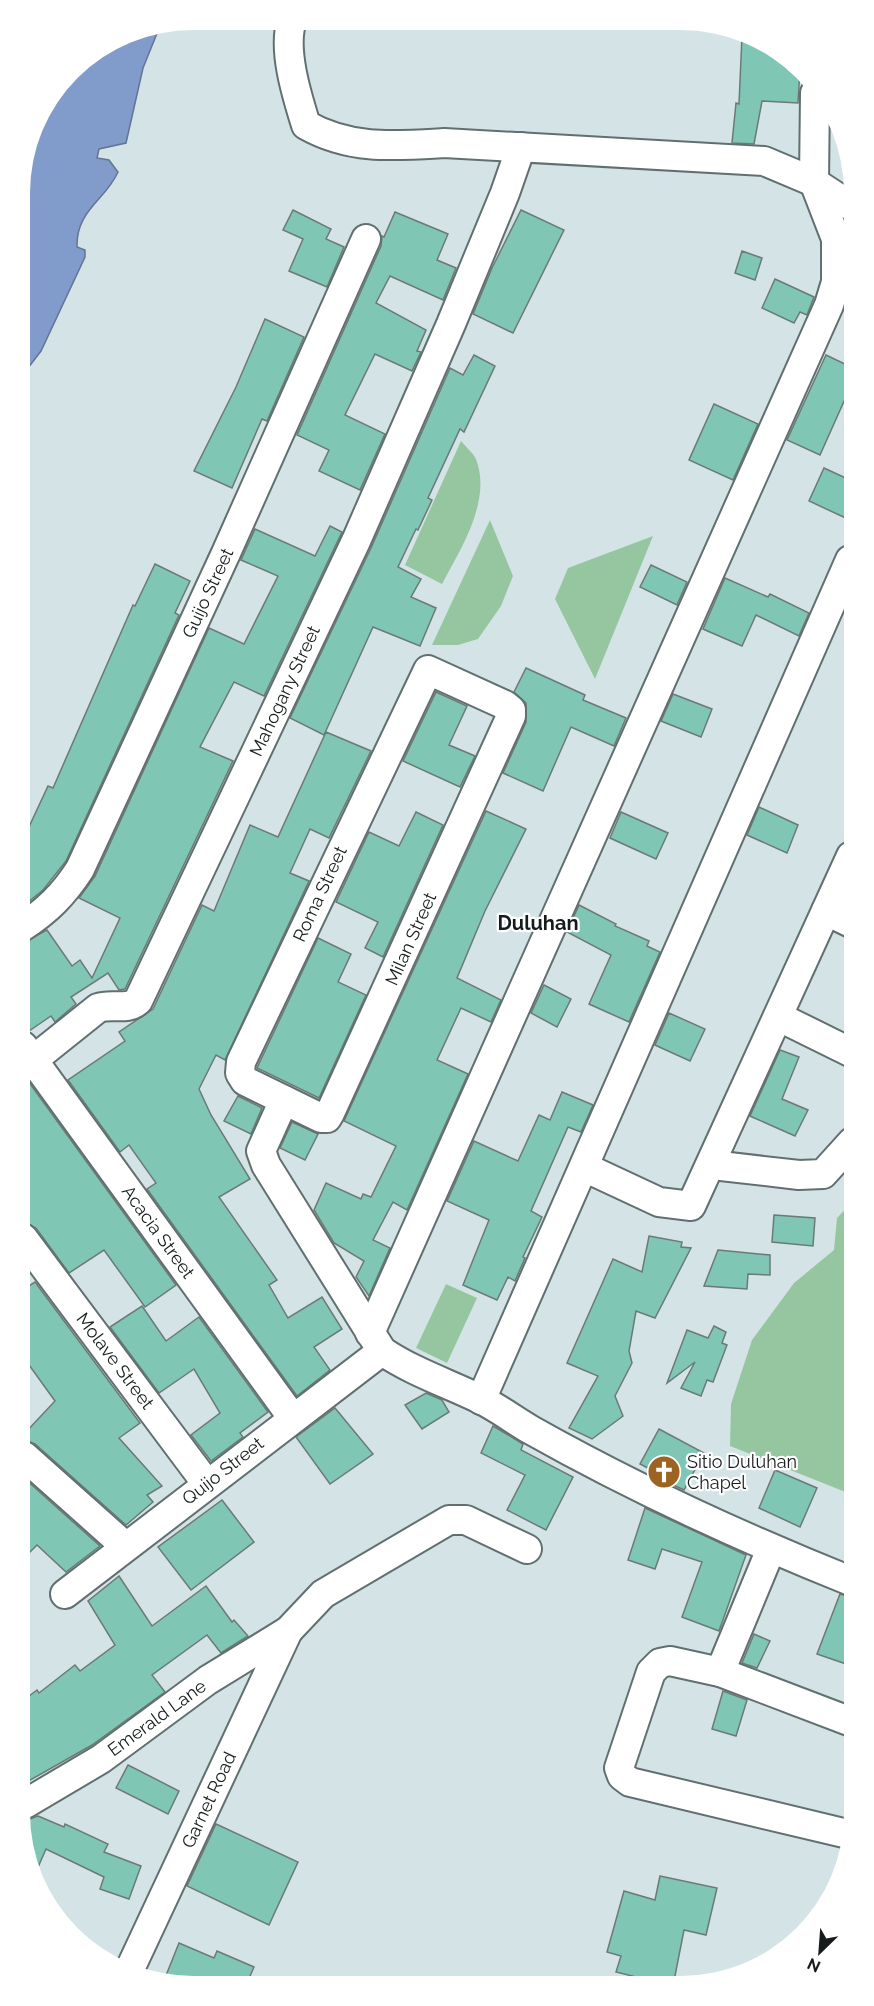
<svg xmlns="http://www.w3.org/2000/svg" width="874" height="2006" viewBox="0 0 874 2006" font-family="Raleway,sans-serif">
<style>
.green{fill:#96c6a0}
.water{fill:#819bca;stroke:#617596;stroke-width:1.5}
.building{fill:#7fc6b5;stroke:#6c7a76;stroke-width:1.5}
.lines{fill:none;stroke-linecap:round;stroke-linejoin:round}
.street-casing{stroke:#616f70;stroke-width:32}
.street{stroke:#fff;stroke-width:28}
.labels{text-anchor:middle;stroke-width:4.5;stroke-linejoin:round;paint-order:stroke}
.street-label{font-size:18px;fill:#161b1c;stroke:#fff}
.poi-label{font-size:18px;fill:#161b1c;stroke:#fff;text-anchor:start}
.neighbourhood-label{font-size:20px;font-weight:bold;fill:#161b1c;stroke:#fff}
</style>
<rect width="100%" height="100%" fill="#d4e4e6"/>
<g class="green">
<path d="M 461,441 C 465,446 473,453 476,459 C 492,501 461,548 442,584 L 405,565 Z"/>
<polygon points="490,520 513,576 501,606 478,639 458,645 432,645"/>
<polygon points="653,536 595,679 555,599 568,568"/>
<polygon points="852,1202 853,1495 730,1446 731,1404 752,1340 794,1283 834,1250 837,1218"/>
<polygon points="446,1284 477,1298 447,1363 416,1348"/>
</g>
<path class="water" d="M 160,26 L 143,68 L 126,143 L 99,149 L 97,158 L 109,160 L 118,172 C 105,201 76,210 77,247 L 85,250 L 85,257 L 41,351 L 21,377 L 20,181 L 38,116 L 78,63 L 127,33 Z"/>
<g class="building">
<polygon points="742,36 796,63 800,69 798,103 762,101 754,144 732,143 736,103 739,104"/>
<polygon points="293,210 331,229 326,239 344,247 327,287 289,271 303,239 283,230"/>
<polygon points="521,210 564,230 513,333 473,314 492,268"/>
<polygon points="395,212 448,234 437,260 456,268 443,300 390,276 376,303 426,330 417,351 421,352 412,371 375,354 345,415 385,434 360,490 319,471 329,450 297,435 381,246 382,236 384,237"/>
<polygon points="742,251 762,258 755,280 735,273"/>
<polygon points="775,279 814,297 807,315 800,312 794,323 762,308"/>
<polygon points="265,319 304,337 267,421 262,419 232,488 194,471 236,387"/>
<polygon points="474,355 495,366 464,432 460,429 428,498 432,500 418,530 416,529 398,567 421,579 411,597 436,608 420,646 373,627 324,735 290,718 371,548 450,368 463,375"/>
<polygon points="826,355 849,366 849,390 820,455 787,440"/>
<polygon points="714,404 758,424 733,480 689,460"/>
<polygon points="824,468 850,480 850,520 809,501"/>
<polygon points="330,526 342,532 264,696 234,682 200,747 233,761 125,989 119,990 108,973 71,997 76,1004 55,1022 51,1016 29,1031 23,1030 22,943 47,930 72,966 80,960 92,978 120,918 79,898 95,876 209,628 244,644 278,576 241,560 255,529 315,556"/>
<polygon points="155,564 190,581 175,613 179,615 66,861 43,890 22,907 22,842 48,786 53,788 133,605 135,606"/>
<polygon points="651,565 687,582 677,605 640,587"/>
<polygon points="725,578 768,597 770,594 809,613 799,636 756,615 742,646 703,629"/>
<polygon points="526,668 585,695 583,700 626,718 614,746 571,727 543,791 503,773 526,722 526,703 514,692"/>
<polygon points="436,692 467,706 449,745 475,756 460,787 403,761"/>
<polygon points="673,694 712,709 701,737 661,721"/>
<polygon points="326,732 371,751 329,838 310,829 290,873 309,881 225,1060 216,1055 199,1089 211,1115 250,1179 219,1197 277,1280 269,1285 288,1318 322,1297 342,1329 314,1347 330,1370 297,1396 147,1189 156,1183 129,1145 120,1152 68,1080 125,1041 119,1032 153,1009 202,905 214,911 250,825 278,837"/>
<polygon points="759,807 798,825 787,853 747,835"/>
<polygon points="486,811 526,829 485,911 457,978 501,1000 491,1022 461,1008 437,1060 468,1074 407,1210 393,1202 373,1240 390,1248 369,1296 356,1277 364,1261 334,1243 314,1210 326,1183 361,1199 363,1194 371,1197 396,1146 344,1121"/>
<polygon points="416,812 443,825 383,957 365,948 378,922 336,902 369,832 399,846"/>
<polygon points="621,812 668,833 656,859 610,838"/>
<polygon points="579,905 616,924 615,926 649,941 647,946 660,952 629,1022 589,1004 611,955 567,932"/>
<polygon points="318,938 351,954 338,982 366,995 319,1098 257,1068"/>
<polygon points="544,985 571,999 557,1027 531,1013"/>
<polygon points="669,1013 705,1029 690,1061 655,1045"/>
<polygon points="780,1050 799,1057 782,1099 808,1110 795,1136 750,1116"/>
<polygon points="23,1074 176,1285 145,1307 104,1250 69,1273 36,1228 23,1222"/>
<polygon points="562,1092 593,1105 581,1132 568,1127 531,1211 542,1217 523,1257 525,1258 515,1281 508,1277 497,1300 463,1285 489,1220 447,1201 474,1141 518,1161 539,1115 550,1120"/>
<polygon points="238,1096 262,1108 251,1134 224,1121"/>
<polygon points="292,1122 318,1134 305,1160 280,1148"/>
<polygon points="774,1215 815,1218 813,1246 772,1242"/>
<polygon points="649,1236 682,1242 681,1247 691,1248 655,1318 636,1311 629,1351 632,1363 615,1396 623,1416 592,1439 569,1428 598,1376 567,1363 613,1259 642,1272"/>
<polygon points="718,1250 770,1255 770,1275 748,1274 747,1289 704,1286"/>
<polygon points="35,1282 140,1423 119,1438 162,1486 147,1495 153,1502 126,1525 35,1444 24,1440 24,1434 55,1401 24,1358 24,1289"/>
<polygon points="142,1306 166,1341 199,1317 268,1412 240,1433 243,1437 211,1461 191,1435 220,1413 194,1369 159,1393 110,1327"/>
<polygon points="714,1326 726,1332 722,1343 727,1345 713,1382 707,1380 701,1396 681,1388 695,1362 667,1383 687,1330 708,1338"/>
<polygon points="426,1393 442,1400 449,1412 422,1429 405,1405"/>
<polygon points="335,1408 373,1454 330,1484 296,1437"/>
<polygon points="493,1426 523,1444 521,1450 573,1477 546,1530 507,1510 525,1475 481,1453"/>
<polygon points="659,1429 704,1453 684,1490 656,1477 657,1473 640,1464"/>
<polygon points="775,1470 817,1488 800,1527 759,1508"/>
<polygon points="24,1478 100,1546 66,1572 37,1545 24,1558"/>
<polygon points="222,1500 254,1542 191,1590 158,1547"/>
<polygon points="645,1508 746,1555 719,1631 682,1617 702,1562 662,1549 655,1569 628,1560"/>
<polygon points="119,1576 152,1626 206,1586 232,1622 234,1620 248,1636 221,1653 207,1635 152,1675 165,1692 92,1745 25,1783 25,1699 37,1690 39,1693 75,1665 80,1671 115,1645 88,1601"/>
<polygon points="840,1594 853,1598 854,1652 849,1665 817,1654"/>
<polygon points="754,1634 770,1641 757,1668 742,1663"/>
<polygon points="723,1691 747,1700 736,1736 712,1729"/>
<polygon points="128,1765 179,1791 168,1814 116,1788"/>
<polygon points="38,1816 64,1827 65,1824 108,1844 104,1852 141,1866 129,1899 100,1889 104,1877 46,1849 35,1874 26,1858 25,1825 27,1820"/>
<polygon points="216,1824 298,1862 269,1925 187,1886"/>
<polygon points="660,1876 717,1888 706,1935 684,1930 674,1981 652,1981 616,1972 621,1956 607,1952 624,1891 655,1900"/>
<polygon points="179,1943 214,1958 217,1951 254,1967 247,1983 163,1983"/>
</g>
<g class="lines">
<g class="street-casing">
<g id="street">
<path d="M 292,20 C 282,49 297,96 306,125 C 350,150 394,146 444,143 L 764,161 L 814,182 L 849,205"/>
<polygon points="428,670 505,705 511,710 511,716 330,1113 327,1118 321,1118 245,1081 240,1073 241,1062"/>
<polyline points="826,911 851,923"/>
<path d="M 22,927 C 47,911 64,894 80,869 L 226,553 L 366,239"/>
<polyline points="779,1017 852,1053"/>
<polyline points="23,1046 292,1417"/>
<path d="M 33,1060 L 98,1008 C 112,1003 127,1011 138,1001 L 356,541 L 451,324 L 505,193 L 521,147"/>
<path d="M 284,1100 L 261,1151 L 266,1165 L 382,1351 C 413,1372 447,1383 480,1399 C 498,1408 514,1420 531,1430 C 634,1488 743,1538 853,1582"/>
<polyline points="712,1165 799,1175 823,1174 852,1142"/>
<polyline points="584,1167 659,1202 691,1206 851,856"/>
<polyline points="23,1238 207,1484"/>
<polyline points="370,1333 829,305 836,282 836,239 814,182 815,93"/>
<polyline points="481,1400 850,560"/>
<polyline points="24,1456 125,1546"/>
<polyline points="65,1594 382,1351"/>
<polyline points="720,1672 771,1549"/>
<polyline points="25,1804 101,1759 208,1680 288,1631 323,1594 449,1520 466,1520 527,1549"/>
<polyline points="852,1835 630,1782 622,1776 619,1768 651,1672 660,1663 670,1661 720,1672 854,1723"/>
<polyline points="130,1969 288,1631"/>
</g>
</g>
<use href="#street" class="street"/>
</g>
<defs>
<g id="church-disc" transform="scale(1.725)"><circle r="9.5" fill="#9c6420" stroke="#fff"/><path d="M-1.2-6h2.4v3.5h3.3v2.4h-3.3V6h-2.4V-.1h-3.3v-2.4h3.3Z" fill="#fff"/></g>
</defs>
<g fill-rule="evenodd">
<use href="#church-disc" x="664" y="1472"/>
</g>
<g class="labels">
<g class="street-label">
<text transform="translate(208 593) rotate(-65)" y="6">Guijo Street</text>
<text transform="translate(285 691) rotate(-65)" y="6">Mahogany Street</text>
<text transform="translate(320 894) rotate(-65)" y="6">Roma Street</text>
<text transform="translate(411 939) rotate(-66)" y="6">Milan Street</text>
<text transform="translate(158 1232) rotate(54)" y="6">Acacia Street</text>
<text transform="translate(115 1361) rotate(53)" y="6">Molave Street</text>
<text transform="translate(223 1471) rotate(-38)" y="6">Quijo Street</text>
<text transform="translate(157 1718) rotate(-36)" y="6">Emerald Lane</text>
<text transform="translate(209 1800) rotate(-65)" y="6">Garnet Road</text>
</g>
<g class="poi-label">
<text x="687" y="1468">Sitio Duluhan<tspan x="687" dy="21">Chapel</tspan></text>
</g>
<g class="neighbourhood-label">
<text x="538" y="930">Duluhan</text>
</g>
</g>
<path d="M0 0H874V2006H0ZM193 30H681A163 163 0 0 1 844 193V1813A163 163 0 0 1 681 1976H193A163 163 0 0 1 30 1813V193A163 163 0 0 1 193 30Z" fill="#fff" fill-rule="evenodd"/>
<g transform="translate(820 1952) rotate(205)" stroke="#ffffff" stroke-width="4.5" paint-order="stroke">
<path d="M0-4.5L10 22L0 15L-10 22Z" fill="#161b1c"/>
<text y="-9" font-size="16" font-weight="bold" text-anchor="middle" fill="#161b1c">N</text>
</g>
</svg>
